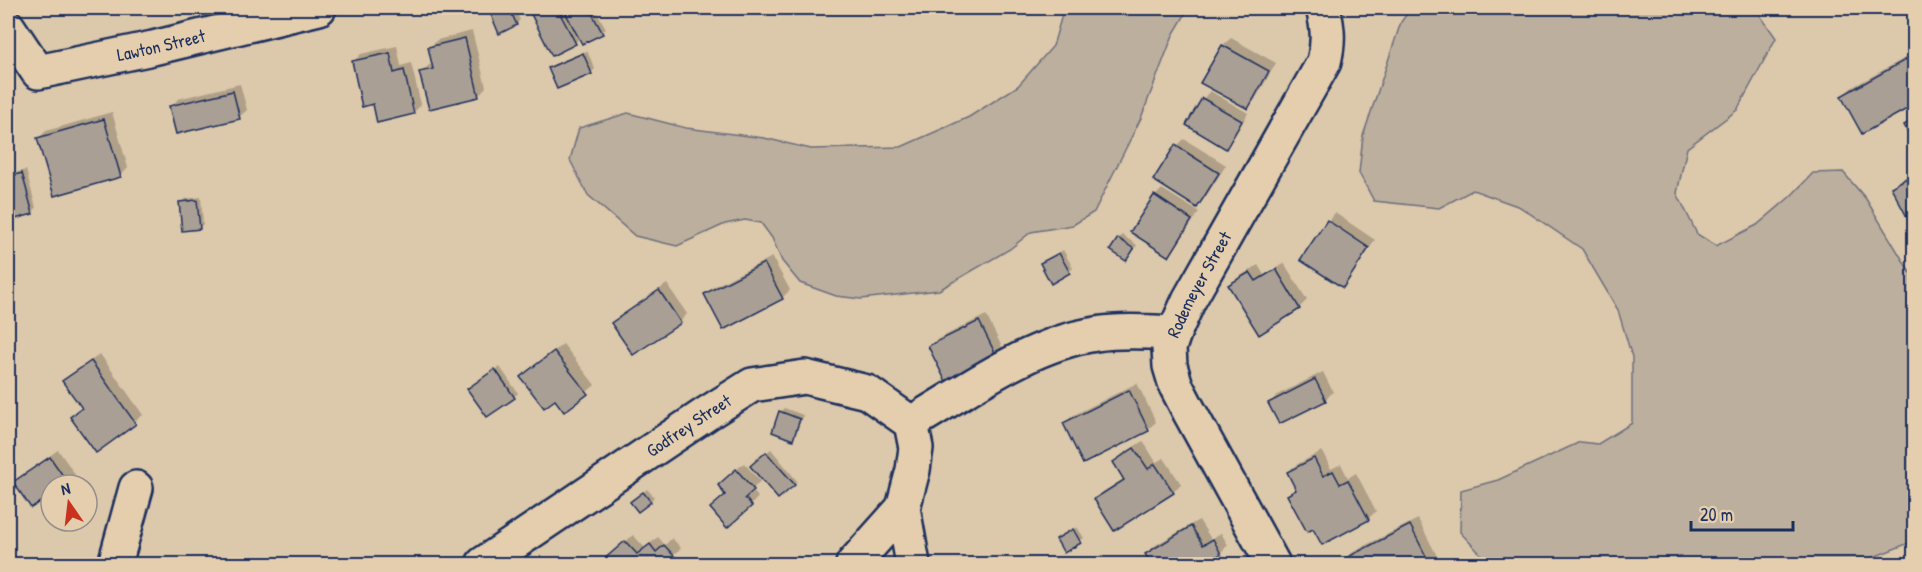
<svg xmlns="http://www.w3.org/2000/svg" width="1922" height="572" viewBox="0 0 1922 572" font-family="'Patrick Hand',sans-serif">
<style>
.green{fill:#bcaf9d;stroke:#6c6f7e;stroke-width:1.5}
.shadow{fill:#0003}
.building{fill:#aa9f95;stroke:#1b2f5e;stroke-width:1.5}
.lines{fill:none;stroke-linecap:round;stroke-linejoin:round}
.minor-casing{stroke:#1b2f5e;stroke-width:38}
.minor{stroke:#e4cead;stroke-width:33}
.labels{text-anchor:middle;stroke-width:6;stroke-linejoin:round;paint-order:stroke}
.street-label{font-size:18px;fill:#1b2f5e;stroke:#e4cead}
</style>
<rect width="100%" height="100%" fill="#dcc8aa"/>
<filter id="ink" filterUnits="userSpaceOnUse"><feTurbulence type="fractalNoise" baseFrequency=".0167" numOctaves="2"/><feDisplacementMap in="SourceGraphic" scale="12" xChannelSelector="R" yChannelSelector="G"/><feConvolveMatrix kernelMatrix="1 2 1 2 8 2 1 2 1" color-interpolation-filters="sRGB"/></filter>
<g filter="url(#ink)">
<g class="green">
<polygon points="1064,8 1189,8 1173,35 1141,118 1094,212 1073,225 1031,232 1010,249 939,290 861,299 836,296 800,283 782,261 772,238 761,223 745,220 725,224 677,246 635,236 588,195 570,160 579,128 628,113 686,128 764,138 811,149 901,147 969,117 1018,86 1053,46"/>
<polygon points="1411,8 1755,8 1776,38 1737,110 1687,148 1677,193 1697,234 1716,246 1757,225 1791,196 1813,173 1843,172 1866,199 1914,279 1914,541 1856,564 1507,564 1487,561 1460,532 1461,490 1498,480 1580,442 1598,444 1632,423 1632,357 1618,310 1582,249 1520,207 1473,190 1439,208 1374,201 1359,173 1363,136 1401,22"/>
</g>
<g class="shadow">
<polygon points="494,8 514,8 520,20 516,24 490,11"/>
<polygon points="543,8 595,8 606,29 583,42 580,37 575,43 533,15"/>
<polygon points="472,31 486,87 479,95 430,107 421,73 429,65 433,64 429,48 437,40"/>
<polygon points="1231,38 1276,63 1255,100 1247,108 1202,82 1223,45"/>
<polygon points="397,46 401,66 411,63 421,105 413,113 374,103 353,62 361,54"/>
<polygon points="587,51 595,69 591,73 550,68 554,64"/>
<polygon points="1914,53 1914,103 1863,132 1843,96 1851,88"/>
<polygon points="240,84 247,110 239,117 171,107 178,99"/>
<polygon points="1210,91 1248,113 1233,139 1225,147 1203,99"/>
<polygon points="112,112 128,168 120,176 39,138 46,131"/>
<polygon points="1914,117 1914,141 1905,125"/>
<polygon points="1184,139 1226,165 1205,198 1197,206 1177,146"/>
<polygon points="26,170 36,208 33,212 8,219 8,175"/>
<polygon points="1914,172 1914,227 1892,187 1900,180"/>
<polygon points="1162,189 1199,212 1176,247 1169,255 1155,196"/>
<polygon points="201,197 203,224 199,228 181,203 185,199"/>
<polygon points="1335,213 1375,240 1350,278 1342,286 1328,221"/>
<polygon points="1122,235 1137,245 1130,255 1119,239"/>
<polygon points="1063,250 1073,268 1069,272 1041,264"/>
<polygon points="772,257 790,290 782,298 706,295 713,287"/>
<polygon points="1284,263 1307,300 1299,308 1260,333 1230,285 1237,278 1258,265 1264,275"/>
<polygon points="667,284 687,314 680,322 613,323 621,316"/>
<polygon points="986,315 1004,351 997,358 930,346 938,339"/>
<polygon points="563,344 595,385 565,410 530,370"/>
<polygon points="100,354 143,415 96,451 72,417 83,407 64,381"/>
<polygon points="500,367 518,393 514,397 473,385"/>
<polygon points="1323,372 1333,392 1325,400 1270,403 1277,395"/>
<polygon points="1137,383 1156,422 1148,429 1084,462 1065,423 1072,416"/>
<polygon points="784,408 803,415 796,434 792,438 780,412"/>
<polygon points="1143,441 1156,462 1164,458 1181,484 1173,492 1115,529 1095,500 1103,492 1125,478 1115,462 1122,454"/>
<polygon points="771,449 797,481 794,484 755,462"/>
<polygon points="58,450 75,474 67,482 63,485 51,485 51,493 15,482 22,475"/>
<polygon points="1322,451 1331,469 1341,464 1348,478 1356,473 1376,511 1368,519 1322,543 1314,527 1289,495 1297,487 1289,472 1296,465"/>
<polygon points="744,463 760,481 752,490 758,497 751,505 727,494 727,478"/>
<polygon points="647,489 654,497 650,501 636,499"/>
<polygon points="1418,519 1441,564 1349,564 1346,559 1354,551"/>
<polygon points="1199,520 1211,539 1221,533 1228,545 1221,552 1224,557 1217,564 1153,564 1147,554 1154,546"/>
<polygon points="1077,527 1084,538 1065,551 1062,536"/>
<polygon points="633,535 645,548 658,537 665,545 672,538 681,548 665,563 667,564 607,564 604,561"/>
</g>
<g class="building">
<polygon points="494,8 509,8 517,25 499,34 489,10"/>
<polygon points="544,8 557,8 576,44 552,56 531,14"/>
<polygon points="563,8 589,8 603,34 582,44"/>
<polygon points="465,38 479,97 429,109 419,72 433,69 428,47"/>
<polygon points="1222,45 1269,71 1248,109 1200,83"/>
<polygon points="390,53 394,73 404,70 414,114 377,123 373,104 362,107 352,61"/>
<polygon points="583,53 592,74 557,89 548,68"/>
<polygon points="1914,55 1914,105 1862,134 1841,96"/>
<polygon points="233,91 240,119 176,134 169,106"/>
<polygon points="1202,98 1242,121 1226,149 1186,125"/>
<polygon points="104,119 121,177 54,196 37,138"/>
<polygon points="1914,119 1914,144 1904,125"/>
<polygon points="1175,145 1219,173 1197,208 1153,180"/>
<polygon points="22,173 33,214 8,221 8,177"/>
<polygon points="1914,174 1914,230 1891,187"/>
<polygon points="1154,195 1192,220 1169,257 1130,232"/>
<polygon points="197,200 200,229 182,231 179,202"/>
<polygon points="1327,220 1369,248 1343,288 1300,260"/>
<polygon points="1118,238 1134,249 1126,261 1110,250"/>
<polygon points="1059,253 1070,273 1051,284 1040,263"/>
<polygon points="764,263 783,299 723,330 704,294"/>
<polygon points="1276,269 1300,309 1259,335 1228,285 1250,272 1256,281"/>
<polygon points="659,290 681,323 633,355 611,323"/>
<polygon points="979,321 998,359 947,384 928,346"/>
<polygon points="554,351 588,394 564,412 555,400 544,408 520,377"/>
<polygon points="91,361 136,424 96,453 70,417 82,408 62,381"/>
<polygon points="495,369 515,398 487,417 467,389"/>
<polygon points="1315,379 1326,401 1279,424 1268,403"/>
<polygon points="1129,390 1149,431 1083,464 1063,423"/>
<polygon points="779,411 800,419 793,440 772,432"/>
<polygon points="1134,448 1148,469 1155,464 1174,493 1114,531 1094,499 1124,480 1113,462"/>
<polygon points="766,452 795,485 778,499 750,466"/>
<polygon points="50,457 68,483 65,485 51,485 51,495 31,508 13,482"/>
<polygon points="1314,458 1323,476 1333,471 1340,484 1348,480 1369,520 1322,545 1313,529 1307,532 1287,495 1296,490 1287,472"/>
<polygon points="736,469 754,490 745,498 752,506 727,528 710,508 725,495 718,485"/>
<polygon points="643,492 651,502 638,512 630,502"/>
<polygon points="1410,525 1430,564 1347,564 1344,559"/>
<polygon points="1191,526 1203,545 1213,539 1221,554 1213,559 1216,564 1151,564 1145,554"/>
<polygon points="1073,529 1081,543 1064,553 1056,539"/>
<polygon points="625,541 637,554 650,544 656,552 664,545 675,557 666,564 605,564 602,561"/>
</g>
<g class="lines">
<g class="minor-casing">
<g id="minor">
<path id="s1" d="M 8,27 L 38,72 L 153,48 L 319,8"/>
<path d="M 911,423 C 968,390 1029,344 1096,334 C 1121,330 1149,332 1174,333"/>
<polyline points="115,564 136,488"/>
<path id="s2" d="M 483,564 L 706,414 L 752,385 L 805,377 L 867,392 L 911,423 L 916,448 L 913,470 L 903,508 L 913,564"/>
<polyline points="853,564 903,508"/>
<path id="s3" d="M 1273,564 L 1189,411 L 1176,386 L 1170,366 L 1169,348 L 1174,333 L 1189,300 L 1324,62 C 1329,42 1328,28 1323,8"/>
</g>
</g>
<use href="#minor" class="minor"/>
</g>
</g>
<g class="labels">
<g class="street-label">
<text dy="6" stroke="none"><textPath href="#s1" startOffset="180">Lawton Street</textPath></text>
<text dy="6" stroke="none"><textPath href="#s3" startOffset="312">Rodemeyer Street</textPath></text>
<text dy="6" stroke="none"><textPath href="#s2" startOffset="248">Godfrey Street</textPath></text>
</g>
</g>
<rect width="1922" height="572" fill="none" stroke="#e4cead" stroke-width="30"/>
<rect x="15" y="15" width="1892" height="542" fill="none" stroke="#1b2f5e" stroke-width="2" filter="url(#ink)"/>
<g transform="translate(69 503) rotate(346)"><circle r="28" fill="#e4cead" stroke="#948e8d" stroke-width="1.5"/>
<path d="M0-4.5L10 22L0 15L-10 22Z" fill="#c8321e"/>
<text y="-9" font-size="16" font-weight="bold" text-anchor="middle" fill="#1b2f5e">N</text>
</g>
<path d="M1691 521v9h102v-9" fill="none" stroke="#1b2f5e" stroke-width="3"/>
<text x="1700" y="521" font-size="18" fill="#1b2f5e" stroke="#e4cead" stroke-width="4.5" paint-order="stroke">20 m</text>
</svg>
